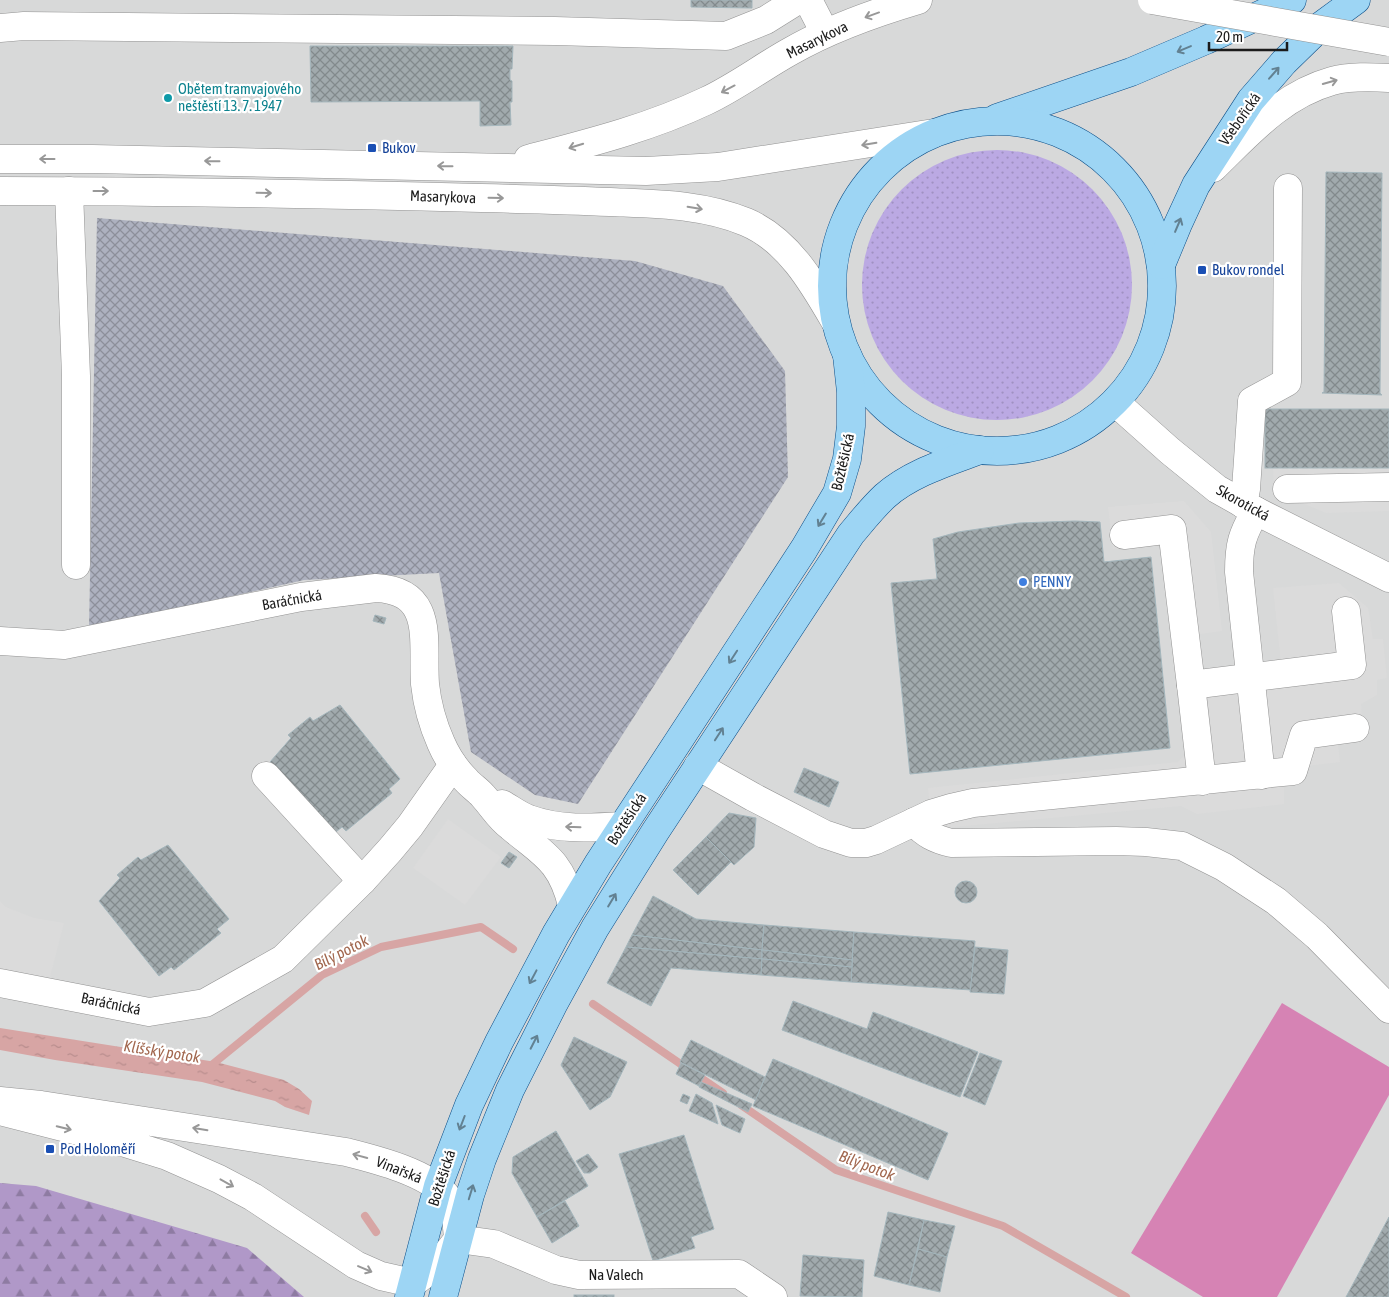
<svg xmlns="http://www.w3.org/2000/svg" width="1389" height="1297" viewBox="0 0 1389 1297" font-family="'Asap Condensed',sans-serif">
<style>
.residential{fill:#d8d9d9}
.construction{fill:url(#construction-cross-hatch)}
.grass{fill:url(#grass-dots)}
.forest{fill:url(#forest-firs)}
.pitch{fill:#d683b4}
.parking{fill:#dbdbdb}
.water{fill:url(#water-ripples)}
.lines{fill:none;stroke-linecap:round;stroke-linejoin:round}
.stream{stroke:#d7a5a4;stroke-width:8}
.building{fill:url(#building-cross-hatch);stroke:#a4b6bc}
.minor-casing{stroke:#929292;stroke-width:29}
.major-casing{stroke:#0a4d87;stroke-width:29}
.minor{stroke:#fff;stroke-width:28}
.major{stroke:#9dd5f4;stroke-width:28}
.minor-bridge-casing{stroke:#929292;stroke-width:29;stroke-linecap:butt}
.minor-bridge{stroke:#fff;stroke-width:28}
.oneway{stroke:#989898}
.oneway2{stroke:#628192}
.culture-dot{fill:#0f9aa8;stroke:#fff;stroke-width:2}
.transit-dot{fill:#1a4fb4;stroke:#fff;stroke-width:2}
.shop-dot{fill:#3f7fe0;stroke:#fff;stroke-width:2}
.labels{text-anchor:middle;stroke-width:4.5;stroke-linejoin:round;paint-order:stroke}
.street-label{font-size:15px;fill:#1b1b1b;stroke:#fff}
.culture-label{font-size:15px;fill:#0d838f;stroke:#fff;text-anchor:start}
.transit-label{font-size:15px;fill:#164399;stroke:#fff;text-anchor:start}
.shop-label{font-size:15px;fill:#366cbe;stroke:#fff;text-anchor:start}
.water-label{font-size:16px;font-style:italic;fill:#a2684f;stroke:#fff}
</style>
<defs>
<pattern id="construction-cross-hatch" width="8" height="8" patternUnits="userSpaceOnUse" patternTransform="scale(1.25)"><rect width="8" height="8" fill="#adb1bf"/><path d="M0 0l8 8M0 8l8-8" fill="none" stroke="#8c8f9a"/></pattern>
<pattern id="grass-dots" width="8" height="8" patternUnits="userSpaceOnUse" patternTransform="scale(1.25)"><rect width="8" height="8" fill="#bba9e3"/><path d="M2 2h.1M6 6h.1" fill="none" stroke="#a091c2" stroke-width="1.8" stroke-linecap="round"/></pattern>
<pattern id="forest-firs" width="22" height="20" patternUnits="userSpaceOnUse" patternTransform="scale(1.25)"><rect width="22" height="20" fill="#b098c8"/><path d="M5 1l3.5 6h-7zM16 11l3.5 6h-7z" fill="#8e7ba2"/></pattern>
<pattern id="water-ripples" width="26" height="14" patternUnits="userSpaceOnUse" patternTransform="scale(1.25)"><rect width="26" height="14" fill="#d7a5a4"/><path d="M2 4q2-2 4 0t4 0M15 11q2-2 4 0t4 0" fill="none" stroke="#b88d8d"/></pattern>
<pattern id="building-cross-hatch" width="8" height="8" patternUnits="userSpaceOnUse" patternTransform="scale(1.25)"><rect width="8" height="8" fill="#a1aaad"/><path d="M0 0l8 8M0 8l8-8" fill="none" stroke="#828a8c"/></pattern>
</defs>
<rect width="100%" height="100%" fill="#e1e7ec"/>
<rect class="residential" x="0" y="0" width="1389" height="1297"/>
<polygon class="construction" points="97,218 635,261 723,286 785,371 788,477 578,804 535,795 471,752 439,573 304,580 89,628"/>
<circle class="grass" cx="997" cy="285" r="135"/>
<polygon class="forest" points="0,1183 36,1186 247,1248 304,1297 0,1297"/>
<polygon class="pitch" points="1282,1003 1389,1067 1389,1095 1277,1297 1203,1297 1131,1253"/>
<g class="parking">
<polygon points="1273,468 1389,468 1389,511 1326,513 1274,491"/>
<polygon points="1184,501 1211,532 1222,631 1185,636 1191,685 1282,673 1273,588 1339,583 1368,608 1373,639 1383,639 1387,678 1377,680 1377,695 1361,704 1364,740 1338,745 1340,762 1306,766 1284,784 1284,804 1197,814 1181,806 932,829 928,788 1178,762 1185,754 1160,543 1113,549 1108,507"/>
<polygon points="448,819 501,857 465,905 413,868"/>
<polygon points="0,901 6,907 34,918 64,923 49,981 0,970"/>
</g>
<polygon class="water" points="0,1028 216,1062 284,1080 299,1089 312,1101 309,1115 285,1107 275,1101 202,1082 55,1060 0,1050"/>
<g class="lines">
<g class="stream">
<polyline points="593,1004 723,1093"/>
<polyline points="208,1068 322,975 381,947 481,927 513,949"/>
<polyline points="741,1105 836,1170 1003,1226 1126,1297"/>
<polyline points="365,1216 376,1232"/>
</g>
</g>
<g class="building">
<polygon points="691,0 752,0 752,8 691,7"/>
<polygon points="310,46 513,46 512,69 510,69 510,80 512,81 512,102 510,102 511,125 480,126 480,101 311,102"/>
<polygon points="1326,172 1382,173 1380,393 1382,395 1322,393 1324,392"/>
<rect x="1265" y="409" width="124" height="59"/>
<polygon points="1075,521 1100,522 1104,562 1151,557 1170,748 910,774 891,583 937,579 933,539 958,532 1019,523"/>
<polygon points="375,615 386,618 384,624 373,621"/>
<polygon points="340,705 400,779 389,789 392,793 346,831 342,827 331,836 270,762 291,738 288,735 310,717 313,721"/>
<polygon points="804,768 839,782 829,807 794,792"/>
<polygon points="729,813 756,818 754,847 734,865 706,837"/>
<polygon points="706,837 731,862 698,895 673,870"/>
<polygon points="168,845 229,919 217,929 221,933 174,970 171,967 159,976 99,901 120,878 117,875 138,857 141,860"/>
<polygon points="509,852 517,857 509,868 501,863"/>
<circle cx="966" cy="892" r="11"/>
<polygon points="653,896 696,919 764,925 762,950 632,935"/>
<polygon points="764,925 854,932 852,960 762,950"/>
<polygon points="854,932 975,941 971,990 851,982"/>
<polygon points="632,935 762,950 762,959 626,947"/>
<polygon points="626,947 762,959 761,975 671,968 651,1006 607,983"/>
<polygon points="975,947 1008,950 1004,994 970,992"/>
<polygon points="762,950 852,960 852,967 762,959"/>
<polygon points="762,959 852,967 851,982 761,975"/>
<polygon points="793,1001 867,1029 873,1012 978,1052 960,1097 782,1030"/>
<polygon points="574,1037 627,1062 610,1097 590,1110 561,1065"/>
<polygon points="691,1040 765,1077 756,1100 680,1062"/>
<polygon points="980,1053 1002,1061 985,1105 963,1096"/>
<polygon points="773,1059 948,1133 928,1180 753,1106"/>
<polygon points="681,1063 705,1075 699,1086 676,1074"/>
<polygon points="701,1082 752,1104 748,1112 699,1087"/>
<polygon points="683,1094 690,1097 687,1104 680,1101"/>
<polygon points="696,1094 712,1103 718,1124 689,1111"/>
<polygon points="716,1105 745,1119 740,1133 722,1125"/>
<polygon points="556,1131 588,1186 537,1217 512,1173 513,1157"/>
<polygon points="684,1135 714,1229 691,1237 695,1248 653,1261 619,1154"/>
<polygon points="588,1154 598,1167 590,1173 584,1173 576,1161"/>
<polygon points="565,1201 579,1226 552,1243 537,1217"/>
<polygon points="888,1212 924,1220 909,1285 874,1276"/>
<polygon points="1389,1217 1389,1297 1346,1297"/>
<polygon points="924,1220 955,1226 947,1257 918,1249"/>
<polygon points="918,1249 947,1257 940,1292 909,1285"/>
<polygon points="803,1255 864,1260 862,1297 800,1296"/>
<rect x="574" y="1295" width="40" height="2"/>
</g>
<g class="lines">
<g class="minor-casing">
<g id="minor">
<polyline points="808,0 825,33"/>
<polyline points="0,28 24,26 555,31 726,36 766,20 798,0"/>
<polyline points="0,159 93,159 646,171 718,167 934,133"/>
<path d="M 528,159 C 589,143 649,128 706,101 C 736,87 762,67 791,51 C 831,28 874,13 918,0"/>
<path d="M 1213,168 C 1249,133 1282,95 1332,81 C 1350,76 1371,77 1389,78"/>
<path d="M 0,191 C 160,191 321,194 481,198 C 524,199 567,200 610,202 C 656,204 703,204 746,222 C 789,240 814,285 836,323"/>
<polyline points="69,191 76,376 76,565"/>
<polyline points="1115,402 1170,451 1217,489 1256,511 1389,578"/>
<polyline points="1287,489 1389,487"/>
<polyline points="1243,504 1246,489 1252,401 1287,382 1288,188"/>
<path d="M 1256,511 C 1242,534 1239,545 1239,572 L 1261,775"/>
<polyline points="1124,535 1172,529 1191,685 1352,665 1346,611"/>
<path d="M 0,641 L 64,645 L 301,597 L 376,588 C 436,591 422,641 425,684 C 427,703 433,725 441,743 C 447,757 455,769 466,780 C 471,786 478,790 483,796 C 493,807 498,817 511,827 C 543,854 561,860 572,905"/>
<polyline points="1191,685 1202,781"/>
<polyline points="698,766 753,797 824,834 851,843 866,843 876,840 931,814 951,808 973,803 1293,771 1304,735 1355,728"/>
<polyline points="266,776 362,881"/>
<path d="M 502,804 C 511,809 520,816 529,819 C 559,830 591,828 621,826"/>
<path d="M 914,822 C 925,834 935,839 951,843 L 1116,841 L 1146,842 L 1182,846 L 1224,867 L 1276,901 L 1317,936 L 1389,1009"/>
<polyline points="0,983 149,1012 205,1003 283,959 362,881 390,850 410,826 453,765"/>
<path d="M 0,1101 L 41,1105 L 346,1152 C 374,1159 431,1173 448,1198 C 456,1210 457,1225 458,1239 C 444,1258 433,1270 412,1283 L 381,1276 L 356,1265 L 253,1197 L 219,1179 L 167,1156 L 125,1143 L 0,1111"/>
<polyline points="458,1239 494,1244 556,1270 579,1275 739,1274 773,1297"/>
</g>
</g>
<g class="major-casing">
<g id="major">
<polyline points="997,118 1131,72 1206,40 1292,0"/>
<circle cx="997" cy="286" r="165"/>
<polyline points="1161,265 1178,224 1196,185 1251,100 1284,62 1322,25 1356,0"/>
<polyline points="409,1297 438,1186 469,1105 499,1042 556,934 598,864 804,549 837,493 847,459 851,426 851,392 847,355"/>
<path d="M 443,1297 L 470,1195 L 482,1159 L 510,1090 L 554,1003 L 595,928 L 655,832 L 851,534 C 862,521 873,507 885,496 C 911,473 948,462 980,450"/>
</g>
</g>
<use href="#minor" class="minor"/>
<use href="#major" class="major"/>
<g class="minor-bridge-casing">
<polyline id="minor-bridge" points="1152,0 1389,42"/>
</g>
<use href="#minor-bridge" class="minor-bridge"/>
</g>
<defs><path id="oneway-shaft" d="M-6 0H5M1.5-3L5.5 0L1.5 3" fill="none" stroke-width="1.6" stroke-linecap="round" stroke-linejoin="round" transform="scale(1.25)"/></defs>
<g class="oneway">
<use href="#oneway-shaft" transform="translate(872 15) rotate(160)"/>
<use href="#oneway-shaft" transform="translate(1330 82) rotate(-16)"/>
<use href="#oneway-shaft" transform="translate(728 89) rotate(152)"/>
<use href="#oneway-shaft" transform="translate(869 144) rotate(171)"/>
<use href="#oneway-shaft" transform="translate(576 146) rotate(163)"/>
<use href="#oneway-shaft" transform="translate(47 159) rotate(-180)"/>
<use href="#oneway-shaft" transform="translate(212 161) rotate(-179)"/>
<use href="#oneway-shaft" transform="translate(445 166) rotate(-179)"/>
<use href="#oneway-shaft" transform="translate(101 191)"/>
<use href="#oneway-shaft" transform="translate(264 193) rotate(1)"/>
<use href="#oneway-shaft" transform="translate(496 198) rotate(1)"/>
<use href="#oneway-shaft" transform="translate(695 208) rotate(9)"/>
<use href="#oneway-shaft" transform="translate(573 827) rotate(-178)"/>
<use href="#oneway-shaft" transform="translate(64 1128) rotate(14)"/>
<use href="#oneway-shaft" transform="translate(200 1129) rotate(-171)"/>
<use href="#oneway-shaft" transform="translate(360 1156) rotate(-165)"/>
<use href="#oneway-shaft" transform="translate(227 1183) rotate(29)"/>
<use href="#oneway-shaft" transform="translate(365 1269) rotate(23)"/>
</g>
<g class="oneway2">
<use href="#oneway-shaft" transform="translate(1184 49) rotate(157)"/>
<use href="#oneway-shaft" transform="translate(1274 73) rotate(-49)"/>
<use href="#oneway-shaft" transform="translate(1178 225) rotate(-67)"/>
<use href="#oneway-shaft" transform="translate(822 520) rotate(121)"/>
<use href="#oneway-shaft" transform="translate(733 657) rotate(123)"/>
<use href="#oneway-shaft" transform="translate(719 734) rotate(-57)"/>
<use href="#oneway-shaft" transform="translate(612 900) rotate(-59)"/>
<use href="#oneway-shaft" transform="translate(533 977) rotate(118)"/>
<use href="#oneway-shaft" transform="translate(534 1042) rotate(-63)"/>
<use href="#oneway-shaft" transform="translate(462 1123) rotate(111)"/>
<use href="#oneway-shaft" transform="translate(471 1192) rotate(-73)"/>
</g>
<circle class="culture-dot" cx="168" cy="98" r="5"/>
<g class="transit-dot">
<rect x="367" y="143" width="10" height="10" rx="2.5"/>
<rect x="1197" y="265" width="10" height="10" rx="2.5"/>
<rect x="45" y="1144" width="10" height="10" rx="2.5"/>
</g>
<circle class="shop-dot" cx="1023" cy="582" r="5"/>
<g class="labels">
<g class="street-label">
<text transform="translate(817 40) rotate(-26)" y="5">Masarykova</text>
<text transform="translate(1240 119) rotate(-55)" y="5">Všebořická</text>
<text transform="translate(443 197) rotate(2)" y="5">Masarykova</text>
<text transform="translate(843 462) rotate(-77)" y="5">Božtěšická</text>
<text transform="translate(1243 503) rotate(29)" y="5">Skorotická</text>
<text transform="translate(292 600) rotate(-10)" y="5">Baráčnická</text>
<text transform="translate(627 819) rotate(-57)" y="5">Božtěšická</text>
<text transform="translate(111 1004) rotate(12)" y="5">Baráčnická</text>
<text transform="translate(399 1170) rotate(22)" y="5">Vinařská</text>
<text transform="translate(442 1178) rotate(-72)" y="5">Božtěšická</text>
<text x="616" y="1280">Na Valech</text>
</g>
<g class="culture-label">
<text x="178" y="94">Obětem tramvajového<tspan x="178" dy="17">neštěstí 13. 7. 1947</tspan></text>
</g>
<g class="transit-label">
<text x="382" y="153">Bukov</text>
<text x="1212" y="275">Bukov rondel</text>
<text x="60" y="1154">Pod Holoměří</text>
</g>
<g class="shop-label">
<text x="1033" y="587">PENNY</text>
</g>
<g class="water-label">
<text transform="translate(341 952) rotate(-27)" y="6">Bílý potok</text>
<text transform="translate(162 1051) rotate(9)" y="6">Klíšský potok</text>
<text transform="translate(867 1165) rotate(21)" y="6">Bílý potok</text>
</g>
</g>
<path d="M1209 42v8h78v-8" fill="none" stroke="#1b1b1b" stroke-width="2.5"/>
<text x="1216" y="42" font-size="15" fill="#1b1b1b" stroke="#ffffff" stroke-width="4" paint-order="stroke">20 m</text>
</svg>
